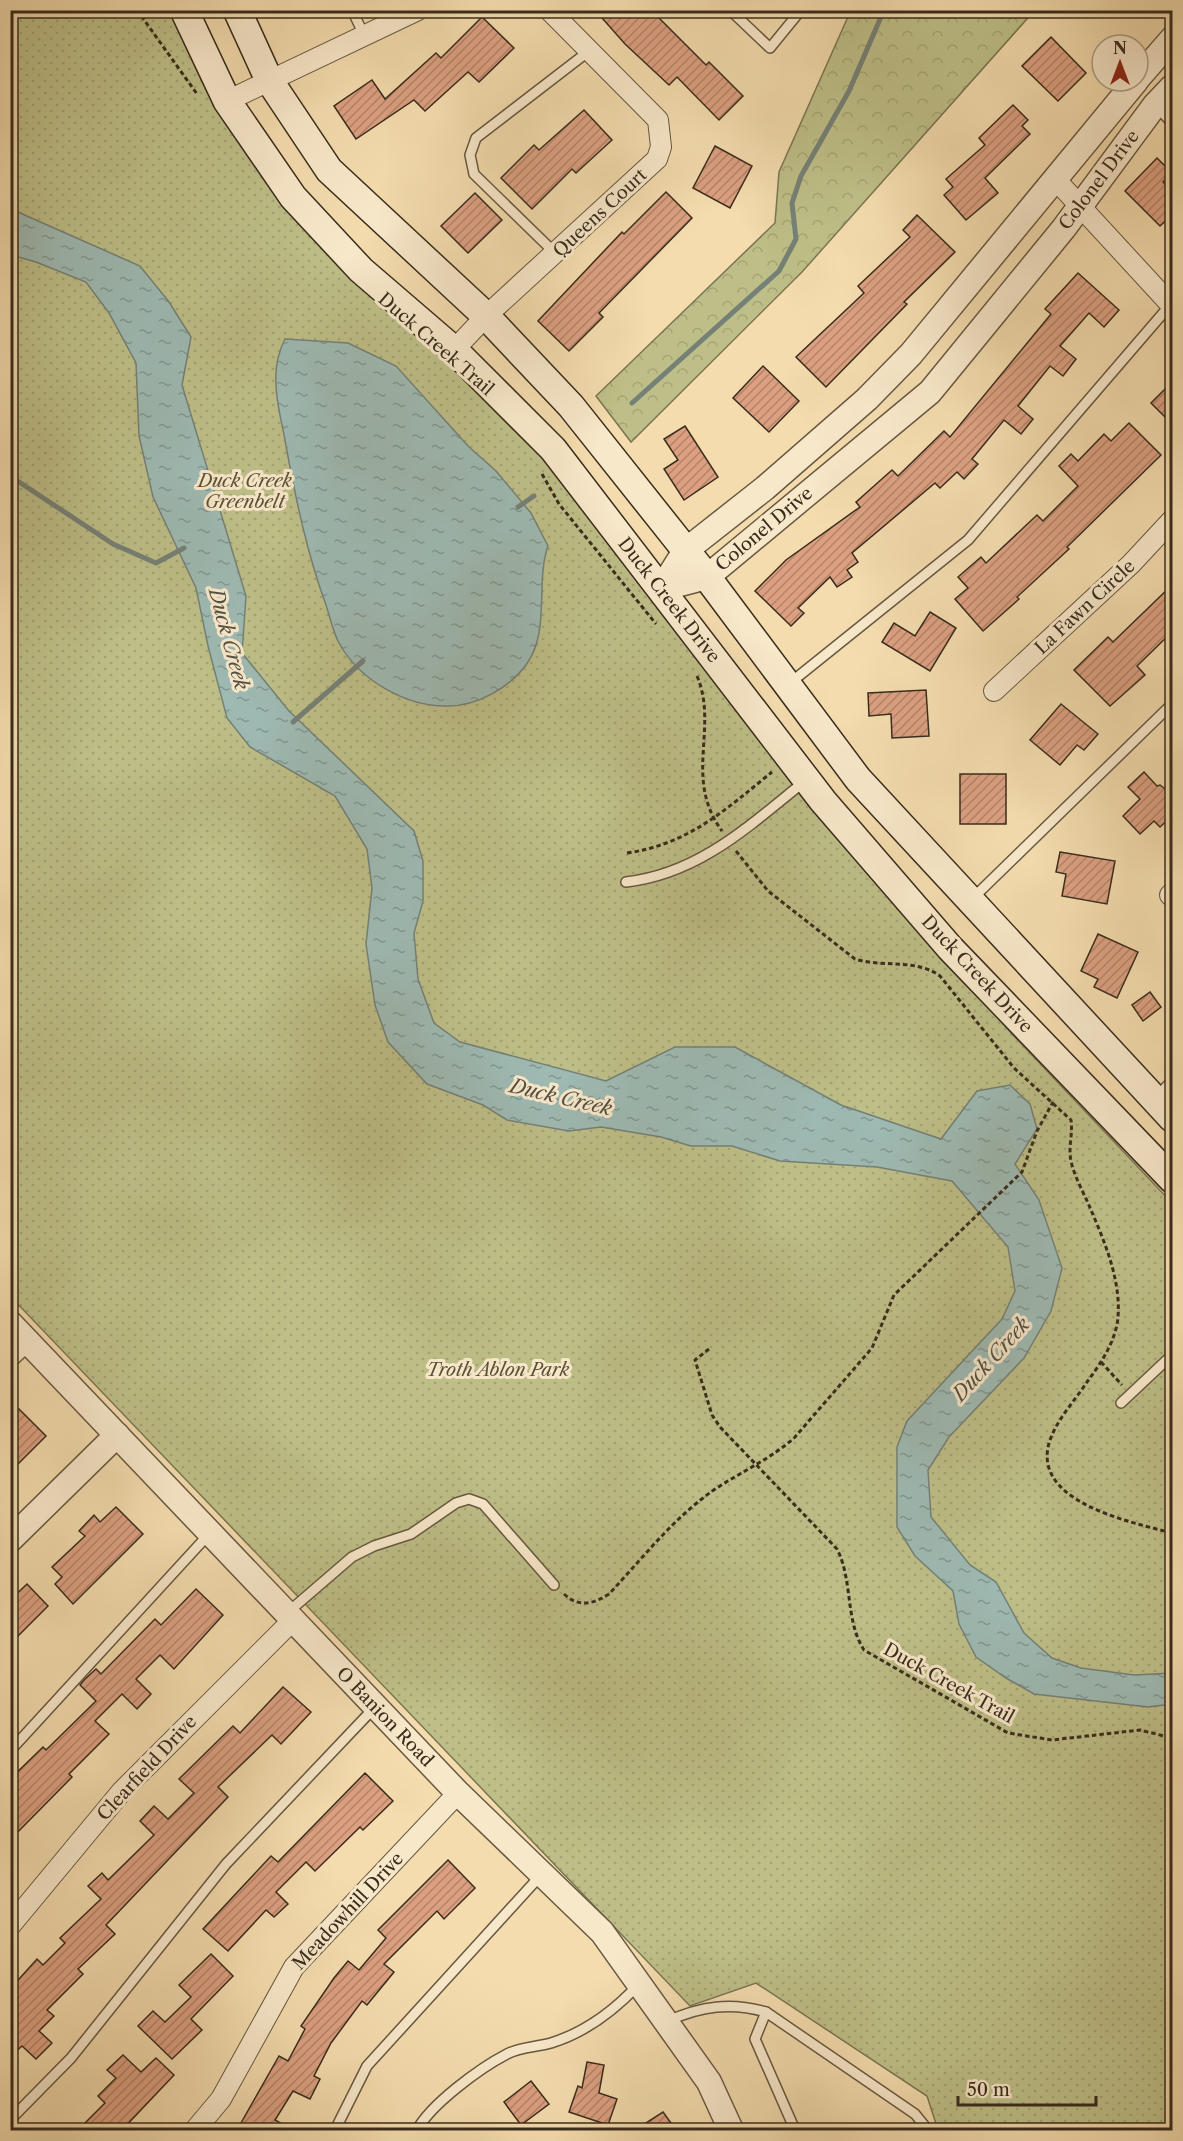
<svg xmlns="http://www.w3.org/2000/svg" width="1183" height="2141" viewBox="0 0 1183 2141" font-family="'Libre Caslon Text',serif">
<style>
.grass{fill:url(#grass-dots);stroke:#7b7652;stroke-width:1.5}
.forest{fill:url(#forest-crowns);stroke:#7b7652;stroke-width:1.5}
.water{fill:url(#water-ripples);stroke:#758177;stroke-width:1.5}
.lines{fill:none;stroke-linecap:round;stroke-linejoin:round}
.stream{stroke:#758177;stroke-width:5}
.building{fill:url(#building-hatch);stroke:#382c1d;stroke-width:1.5}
.service-casing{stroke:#675841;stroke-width:12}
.minor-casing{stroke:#675841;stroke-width:22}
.tertiary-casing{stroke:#675841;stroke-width:27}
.secondary-casing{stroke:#382c1d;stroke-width:30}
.path{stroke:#382c1d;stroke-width:3;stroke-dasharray:4.5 3;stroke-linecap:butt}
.service{stroke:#f8e8ca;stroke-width:9}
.minor{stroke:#f8e8ca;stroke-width:20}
.tertiary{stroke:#f8e8ca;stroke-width:24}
.secondary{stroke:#f8e8ca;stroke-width:27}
.labels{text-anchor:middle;stroke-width:6;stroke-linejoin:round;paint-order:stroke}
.street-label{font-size:18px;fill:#382c1d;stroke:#f8e8ca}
.park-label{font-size:18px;font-style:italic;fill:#5a5138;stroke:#f8e8ca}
.water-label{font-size:20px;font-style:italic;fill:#525042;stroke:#f8e8ca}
</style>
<defs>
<pattern id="grass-dots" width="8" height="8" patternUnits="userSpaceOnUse" patternTransform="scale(1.5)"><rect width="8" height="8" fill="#bebf88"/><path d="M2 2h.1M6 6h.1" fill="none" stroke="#a4a475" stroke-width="1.8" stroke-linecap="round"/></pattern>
<pattern id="forest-crowns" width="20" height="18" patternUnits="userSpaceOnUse" patternTransform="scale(1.5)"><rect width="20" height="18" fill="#bebf88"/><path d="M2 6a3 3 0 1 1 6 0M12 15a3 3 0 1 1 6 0" fill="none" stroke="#a4a475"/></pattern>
<pattern id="water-ripples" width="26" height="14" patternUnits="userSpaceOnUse" patternTransform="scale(1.5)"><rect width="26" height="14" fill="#9ebab3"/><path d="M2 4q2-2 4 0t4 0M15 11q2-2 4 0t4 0" fill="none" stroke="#829791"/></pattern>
<pattern id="building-hatch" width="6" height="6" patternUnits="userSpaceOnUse" patternTransform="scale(1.5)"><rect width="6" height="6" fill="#dca081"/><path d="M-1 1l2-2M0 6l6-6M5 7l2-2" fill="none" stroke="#b38369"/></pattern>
</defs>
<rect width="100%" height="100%" fill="#f4dcae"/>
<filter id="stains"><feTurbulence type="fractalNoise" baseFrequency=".00333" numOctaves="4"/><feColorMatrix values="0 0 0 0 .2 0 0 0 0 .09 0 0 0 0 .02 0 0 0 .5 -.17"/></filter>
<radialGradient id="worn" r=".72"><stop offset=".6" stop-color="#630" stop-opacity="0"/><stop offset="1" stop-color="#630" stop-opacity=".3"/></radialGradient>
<polygon class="grass" points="11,11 178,11 225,104 542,457 735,704 815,813 1014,1036 1172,1203 1172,2130 938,2130 927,2096 756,1983 690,2006 11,1297"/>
<polygon class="forest" points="851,10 1034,11 802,272 631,442 596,396 775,223 779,172"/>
<g class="water">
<polygon points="11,209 140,266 169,302 191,337 182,385 246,596 242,653 289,711 414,831 423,861 423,901 414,933 418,979 434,1023 460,1042 606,1081 675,1047 735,1047 841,1105 941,1139 977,1091 1010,1085 1030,1104 1037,1129 1015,1164 1039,1200 1062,1268 1051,1311 1024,1358 949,1437 928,1470 931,1517 970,1565 996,1582 1024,1633 1052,1658 1081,1668 1134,1675 1172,1673 1172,1704 1148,1707 1034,1694 1006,1678 976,1657 959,1624 953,1591 915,1556 897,1527 897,1447 907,1421 1002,1319 1015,1291 1008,1247 952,1181 877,1167 780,1161 732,1146 691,1146 661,1137 601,1127 569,1131 507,1120 483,1105 427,1084 388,1042 375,1005 366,944 372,888 367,849 335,796 250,747 227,718 208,646 196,588 153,497 139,436 136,363 109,313 86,282 36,262 11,255"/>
<path d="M 285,339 L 348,343 L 396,366 L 469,447 L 496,471 L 531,513 L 548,546 C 535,582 551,631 526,665 C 509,688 477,706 448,706 C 407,707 360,681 339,643 C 333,632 330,617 326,605 C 307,553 296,500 286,446 C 283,426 276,404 276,383 C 275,368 278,353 285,339 Z"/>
</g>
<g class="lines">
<g class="stream">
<polyline points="632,403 779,271 796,239 792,203 801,176 849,91 884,10"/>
<polyline points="10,476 113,544 156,563 184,548"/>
<polyline points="518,507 534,496"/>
<polyline points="293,722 363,661"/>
</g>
</g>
<g class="building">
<polygon points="595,10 651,10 706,65 709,62 743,96 719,120 677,77 669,85 625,44"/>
<polygon points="482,17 514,48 479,82 468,72 425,111 414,100 356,139 334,106 372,80 385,99 436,53 441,58"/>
<polygon points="1051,37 1086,73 1058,101 1022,66"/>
<polygon points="1013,105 1028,120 1022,126 1030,134 985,178 998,193 966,220 944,195 953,187 946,179 985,145 979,138"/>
<polygon points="584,110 612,140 576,173 572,169 532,209 501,178 534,145 539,150"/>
<polygon points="715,146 752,166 730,208 693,188"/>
<polygon points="1157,158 1172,173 1163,182 1173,192 1173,214 1160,226 1125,191"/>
<polygon points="666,192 692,218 599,313 603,317 569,351 538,321 622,232 624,234"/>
<polygon points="475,193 502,220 468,253 441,226"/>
<polygon points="917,215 955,252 904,302 907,304 826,387 796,357 864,293 858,286 910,237 903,230"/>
<polygon points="1078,273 1119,310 1104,327 1089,313 1060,346 1076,359 1063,376 1050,366 1018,406 1033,419 1021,434 1004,420 972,459 978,464 964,479 957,472 940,488 935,483 852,553 858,562 847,570 852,577 837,587 830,577 798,608 804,613 791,626 755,591 786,560 860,507 856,502 892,470 898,476 944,431 950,437 1051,314 1045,309"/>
<polygon points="763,366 799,401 769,432 733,398"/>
<polygon points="1173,381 1173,425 1151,403"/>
<polygon points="1129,423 1161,455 1067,547 1069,549 1017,597 1019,599 983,631 955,599 968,588 958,577 981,557 986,563 1037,515 1043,521 1078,486 1059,466 1071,454 1078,461 1104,434 1111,441"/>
<polygon points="685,426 718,477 684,500 664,469 678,460 664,439"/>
<polygon points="1173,584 1173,631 1137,666 1145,675 1110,706 1074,670 1108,637 1113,642"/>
<polygon points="930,612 956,628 930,671 882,642 894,623 915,636"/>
<polygon points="926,690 929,736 892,738 891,714 869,716 868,693"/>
<polygon points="1061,704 1098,734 1084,750 1077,745 1060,765 1030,740"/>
<polygon points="1144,772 1157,786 1160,785 1173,795 1173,815 1160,827 1154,821 1140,834 1123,816 1140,799 1128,787"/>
<rect x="960" y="774" width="46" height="50"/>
<polygon points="1060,852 1115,861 1107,904 1062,896 1066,874 1056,872"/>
<polygon points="1098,934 1138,952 1117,998 1094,987 1098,979 1081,971"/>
<polygon points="1150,992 1161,1007 1143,1021 1132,1005"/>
<polygon points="19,1409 46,1436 10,1472 10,1417"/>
<polygon points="116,1507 143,1534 73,1604 55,1584 62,1577 52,1567 85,1536 79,1531 94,1515 100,1522"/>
<polygon points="27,1584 48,1606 10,1644 10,1600"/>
<polygon points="196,1589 223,1615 174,1669 160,1655 136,1679 151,1694 137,1709 122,1694 95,1721 109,1734 69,1774 72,1777 10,1840 10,1779 43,1747 46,1750 96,1701 80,1685 84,1680 96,1669 101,1674 155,1619 161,1625"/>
<polygon points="283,1687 311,1712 281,1744 272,1735 218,1787 228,1797 106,1925 115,1934 78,1969 83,1974 47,2010 54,2016 39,2031 52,2043 36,2059 22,2046 10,2057 10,2017 17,2010 10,2004 10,1989 37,1959 43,1965 65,1943 60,1938 101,1899 88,1886 102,1873 108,1880 154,1835 140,1821 154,1806 168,1819 194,1793 179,1779 233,1726 240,1733"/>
<polygon points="365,1773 393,1801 363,1830 360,1827 315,1871 306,1862 276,1892 288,1904 274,1917 266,1910 228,1951 203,1929 271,1856 278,1862"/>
<polygon points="448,1860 475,1888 444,1919 437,1911 384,1964 394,1972 367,2005 362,2001 331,2043 314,2076 320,2079 310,2099 293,2091 275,2120 293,2130 254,2130 241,2123 279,2056 288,2061 305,2029 301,2026 334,1978 348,1961 359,1970 386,1938 378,1930"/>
<polygon points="211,1954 233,1976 191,2019 202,2030 172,2059 138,2026 153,2011 165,2022 191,1997 179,1985"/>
<polygon points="123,2055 141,2072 156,2058 174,2075 122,2130 78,2130 105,2103 98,2096 116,2078 107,2070"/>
<polygon points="587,2062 604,2065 599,2093 617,2099 608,2125 569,2112 578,2086 582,2088"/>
<polygon points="531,2081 549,2104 521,2125 504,2102"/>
<polygon points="663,2112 676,2130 635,2130"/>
</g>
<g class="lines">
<g class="service-casing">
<g id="service">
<polyline points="352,10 364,35"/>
<polyline points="730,10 770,48 801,10"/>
<polyline points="1156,106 1172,123"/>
<polyline points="556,254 474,174 470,155 476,138 589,51"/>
<polyline points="790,683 968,540 1171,304"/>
<path d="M 626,882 C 699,874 750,825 805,781"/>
<polyline points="972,899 1172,704"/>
<polyline points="1155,1098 1172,1081"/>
<polyline points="10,1364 29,1346"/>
<polyline points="1121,1403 1172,1355"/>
<polyline points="287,1613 352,1557 374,1546 411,1534 456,1503 469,1499 483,1504 554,1585"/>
<polyline points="10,1751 209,1534"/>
<polyline points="766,2012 755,2039 795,2130"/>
<path d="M 668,2021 C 701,2006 731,2002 766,2012 L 915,2114 L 928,2130"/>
<polyline points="10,2120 71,2058 226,1864 375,1707"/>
<polyline points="335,2130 367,2066 541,1875"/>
<path d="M 417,2130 C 431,2104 480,2068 507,2054 C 520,2047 537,2047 551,2043 C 586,2032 613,2012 638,1985"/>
</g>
</g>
<g class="minor-casing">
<g id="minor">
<polyline points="227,101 418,10"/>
<polyline points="1056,180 1172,306"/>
<polyline points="454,350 486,316 657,159 661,147 658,120 549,10"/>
<polyline points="994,691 1131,564 1172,520"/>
<polyline points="1170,895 1172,893"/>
<polyline points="10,1926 122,1791 293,1620"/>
<polyline points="195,2130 221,2099 294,1967 458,1793"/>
</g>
</g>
<g class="tertiary-casing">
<g id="tertiary">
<polyline points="1138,78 1172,39"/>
<polyline points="661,589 707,577 930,392 1064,228 1155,105 1172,87"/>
<polyline points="661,589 685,551 765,488 867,399 911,354 1136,81"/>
<polyline points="10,1323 458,1793 602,1932 709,2082 731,2130"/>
<polyline points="10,1540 117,1435"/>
</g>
</g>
<g class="secondary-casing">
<g id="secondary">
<polyline points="184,10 227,101 293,197 361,270 454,350 553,449 823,801 950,948 1172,1179"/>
<polyline points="237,10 269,80 329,170 486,316 571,406 707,577 858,779 1172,1118"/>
</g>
</g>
<g class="path">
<polyline points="137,10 197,94"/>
<polyline points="542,474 559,504 656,624"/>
<path d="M 697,676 C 719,728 683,778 722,831"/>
<path d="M 736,851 L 768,891 L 855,959 C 883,968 915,958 940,976 L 1014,1068 L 1071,1120 C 1073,1134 1068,1147 1071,1161 C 1074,1175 1082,1190 1088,1203 C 1103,1238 1121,1278 1118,1317 C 1116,1341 1101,1363 1087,1382 C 1076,1399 1060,1416 1052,1435 C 1023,1501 1131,1522 1172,1533"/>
<path d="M 627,853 C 689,844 725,810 772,772"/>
<path d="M 709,1349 L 695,1360 L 712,1415 L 720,1427 L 837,1549 C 853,1580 845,1621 864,1650 L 1008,1733 L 1052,1740 L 1140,1730 L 1172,1738"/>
<polyline points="1101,1362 1122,1385"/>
<path d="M 564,1594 C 579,1608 593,1604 609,1594 C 639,1562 668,1525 703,1498 C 732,1475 768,1462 795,1437 L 872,1348 L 894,1295 L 1022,1172 L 1037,1131 L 1053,1102"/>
</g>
<use href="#service" class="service"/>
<use href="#minor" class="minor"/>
<use href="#tertiary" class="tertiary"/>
<use href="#secondary" class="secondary"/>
</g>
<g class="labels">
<g class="street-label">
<text transform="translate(1099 180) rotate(-53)" y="6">Colonel Drive</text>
<text transform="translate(600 213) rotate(-43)" y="6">Queens Court</text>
<text transform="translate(436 344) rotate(41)" y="6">Duck Creek Trail</text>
<text transform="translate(764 529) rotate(-40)" y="6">Colonel Drive</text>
<text transform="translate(669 600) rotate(52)" y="6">Duck Creek Drive</text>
<text transform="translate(1085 607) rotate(-43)" y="6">La Fawn Circle</text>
<text transform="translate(977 974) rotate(47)" y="6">Duck Creek Drive</text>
<text transform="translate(949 1683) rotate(29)" y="6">Duck Creek Trail</text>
<text transform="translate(385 1717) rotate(46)" y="6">O Banion Road</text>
<text transform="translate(147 1768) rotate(-47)" y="6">Clearfield Drive</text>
<text transform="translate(348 1911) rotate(-47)" y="6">Meadowhill Drive</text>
</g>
<g class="park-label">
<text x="245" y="487">Duck Creek<tspan x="245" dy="21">Greenbelt</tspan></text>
<text x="498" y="1376">Troth Ablon Park</text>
</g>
<g class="water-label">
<text transform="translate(229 639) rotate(75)" y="7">Duck Creek</text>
<text transform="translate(561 1097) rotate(13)" y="7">Duck Creek</text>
<text transform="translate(991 1359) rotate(-48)" y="7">Duck Creek</text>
</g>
</g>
<rect width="1183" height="2141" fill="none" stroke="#f4dcae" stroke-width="36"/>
<rect x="12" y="12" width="1159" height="2117" fill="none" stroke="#382c1d" stroke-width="3"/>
<rect x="18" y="18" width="1147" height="2105" fill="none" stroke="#382c1d" stroke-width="1.5"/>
<g transform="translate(1120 63)"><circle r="28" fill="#f8e8ca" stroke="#ab9d85" stroke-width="1.5"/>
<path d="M0-4.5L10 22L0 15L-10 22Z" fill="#8f2418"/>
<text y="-9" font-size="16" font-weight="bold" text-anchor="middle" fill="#382c1d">N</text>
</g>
<path d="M958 2096v9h138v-9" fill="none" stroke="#382c1d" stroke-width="3"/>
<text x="967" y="2096" font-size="18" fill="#382c1d" stroke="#f8e8ca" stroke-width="4.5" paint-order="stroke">50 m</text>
<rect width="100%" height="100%" filter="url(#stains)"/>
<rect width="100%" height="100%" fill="url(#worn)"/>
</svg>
